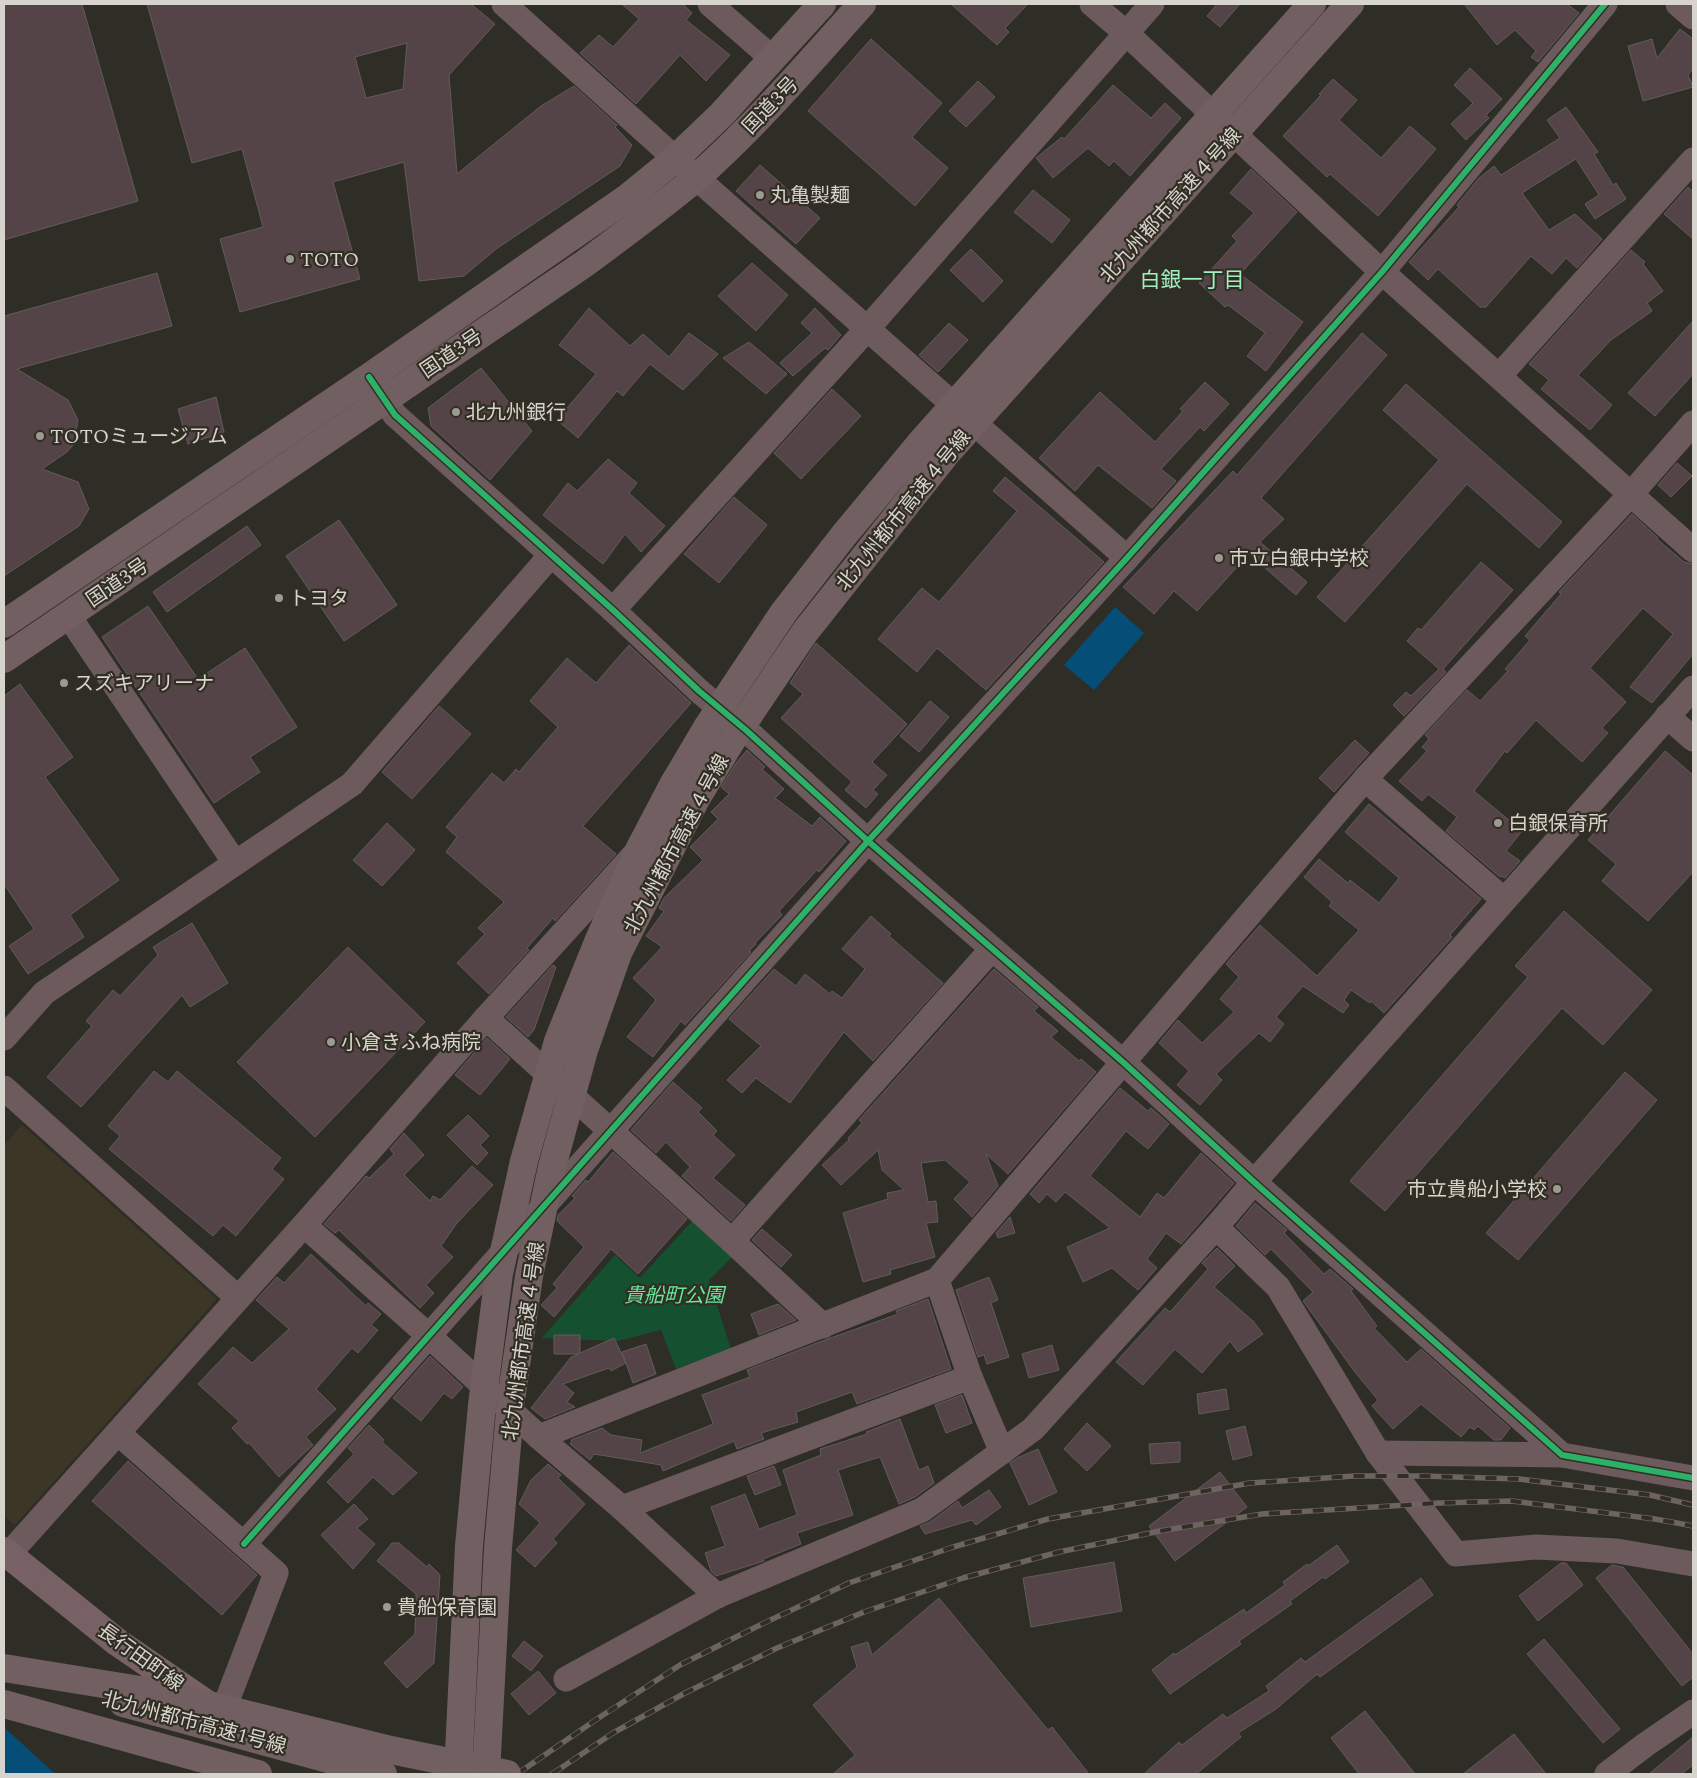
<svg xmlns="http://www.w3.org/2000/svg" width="1697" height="1778" viewBox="0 0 1697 1778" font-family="Spectral,'Noto Sans JP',serif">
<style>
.built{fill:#3c3626}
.green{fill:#155030}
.water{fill:#054e78}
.building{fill:#554447;stroke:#605c5a;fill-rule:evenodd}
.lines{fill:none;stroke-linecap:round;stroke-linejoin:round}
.minor{stroke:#6d5a5d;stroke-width:25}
.major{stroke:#776164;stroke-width:28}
.highway{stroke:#715f61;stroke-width:28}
.rail-casing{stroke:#6d6462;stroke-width:5.5}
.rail{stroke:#322e23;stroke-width:4;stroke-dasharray:11;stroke-linecap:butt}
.highway-bridge{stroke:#715f61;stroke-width:28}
.cycleway-casing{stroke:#322e23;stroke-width:9}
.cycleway{stroke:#2db169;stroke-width:6}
.poi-dot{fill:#9b9a93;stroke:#322e23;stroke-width:2}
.labels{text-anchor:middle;stroke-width:4.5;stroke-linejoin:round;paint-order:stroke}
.street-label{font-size:20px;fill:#d6d4cd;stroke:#322e23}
.poi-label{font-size:20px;fill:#d6d4cd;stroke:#322e23;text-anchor:start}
.park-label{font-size:20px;font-style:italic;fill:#65e89d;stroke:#322e23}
.neighbourhood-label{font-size:21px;fill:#9fefc3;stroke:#322e23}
</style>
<rect width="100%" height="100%" fill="#2e2d26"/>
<polygon class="built" points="22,1125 217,1299 15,1525 4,1515 4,1145"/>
<polygon class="green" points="695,1218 736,1253 709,1280 731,1349 676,1369 661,1330 618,1341 542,1338 615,1255 640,1278"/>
<g class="water">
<polygon points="1115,607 1144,633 1094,690 1064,665"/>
<polygon points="4,1727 55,1774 4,1774"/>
</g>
<g class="building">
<polygon points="4,4 82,4 138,201 4,240"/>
<path d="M 147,4 L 471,4 L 495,24 L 449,75 L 457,174 L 541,106 L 574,86 L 617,125 L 615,127 L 632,145 L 620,166 L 496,249 L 464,276 L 419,281 L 404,162 L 333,182 L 360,279 L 240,312 L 220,239 L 263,227 L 242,149 L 192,163 ZM 407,43 L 403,89 L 366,98 L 355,57 Z"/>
<polygon points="622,4 683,4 692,13 686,20 730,55 706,81 680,55 636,104 580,53 599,35 613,47 639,19"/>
<polygon points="951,4 1028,4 1005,28 1009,32 997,45"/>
<polygon points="1217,4 1240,4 1220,27 1207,16"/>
<polygon points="1464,4 1567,4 1579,13 1538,62 1531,57 1536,51 1515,30 1497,45"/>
<polygon points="1680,29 1693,39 1693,68 1688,75 1693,87 1643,101 1628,46 1652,39 1657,58"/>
<polygon points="871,39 942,103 912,137 948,168 915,206 808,111"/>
<polygon points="1470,68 1502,99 1486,115 1489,118 1466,140 1451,124 1473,103 1454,85"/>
<polygon points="1333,79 1357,100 1339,120 1381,158 1410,126 1436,149 1378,216 1330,174 1327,177 1283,136 1321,95 1319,94"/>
<polygon points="978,81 995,97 966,127 949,111"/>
<polygon points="1113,85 1151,118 1165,103 1181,118 1130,176 1114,161 1109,166 1088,148 1053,178 1036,158 1062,137 1064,139"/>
<polygon points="1566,107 1598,152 1594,154 1613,185 1616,183 1626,199 1595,219 1585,204 1599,195 1576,159 1522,193 1549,230 1575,214 1602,239 1577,268 1566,258 1552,274 1531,256 1485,308 1483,306 1481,308 1438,269 1428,280 1409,262 1459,207 1457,205 1479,178 1494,166 1501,175 1560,138 1547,120"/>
<polygon points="760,165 820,218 796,244 736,191"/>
<polygon points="1251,169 1297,212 1240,274 1303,322 1266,371 1247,356 1265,333 1228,305 1225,307 1199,283 1237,241 1232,236 1254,213 1230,193"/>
<polygon points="1688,187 1693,192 1693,239 1664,214"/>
<polygon points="1033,190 1070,220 1052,243 1014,212"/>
<polygon points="971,249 1003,281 983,302 950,270"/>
<polygon points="1631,250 1645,262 1643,264 1663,291 1647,303 1652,311 1611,340 1578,375 1612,405 1590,430 1541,389 1549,380 1529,364"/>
<polygon points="752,263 788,295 756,331 718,296"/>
<polygon points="157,273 172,326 17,369 68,400 78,420 74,444 67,452 42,469 78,482 89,509 79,526 4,576 4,316"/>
<polygon points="589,308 630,346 643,334 669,357 689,333 718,354 683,390 650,364 623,396 617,391 578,438 557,420 596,374 559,345"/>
<polygon points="815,308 841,335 828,350 825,348 793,376 780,363 812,333 801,323"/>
<polygon points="1693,321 1693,374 1655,416 1628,393"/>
<polygon points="949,323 968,340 938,372 919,355"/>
<polygon points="1362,333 1387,355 1261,498 1284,519 1260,542 1307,582 1296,595 1249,554 1197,611 1174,591 1154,614 1123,587 1233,471 1237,475"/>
<polygon points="749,342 787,374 766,394 723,358"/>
<polygon points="481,368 532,431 490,480 431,426 428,408"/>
<polygon points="1205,382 1229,404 1204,431 1200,427 1161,469 1176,481 1152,508 1098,465 1075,491 1039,458 1100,392 1155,442 1183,411 1180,409"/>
<polygon points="1406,384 1562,522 1539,548 1467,484 1345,622 1317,597 1439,460 1383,410"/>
<polygon points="832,389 861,416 801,479 774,453"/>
<polygon points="216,397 224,432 188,444 178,409"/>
<polygon points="608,459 637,483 629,493 665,526 641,552 625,534 603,564 543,515 568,483 577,491"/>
<polygon points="1677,463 1692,476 1671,497 1658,485"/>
<polygon points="1005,477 1104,562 986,690 937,648 917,672 878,639 922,588 939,602 1017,511 993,491"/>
<polygon points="734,497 767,525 719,583 684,554"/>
<polygon points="1632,514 1658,538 1657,539 1684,562 1693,564 1693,654 1652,703 1630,687 1673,634 1643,608 1590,668 1626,702 1602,728 1608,733 1582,762 1536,720 1507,753 1505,751 1474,791 1522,831 1506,851 1520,861 1505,878 1501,876 1500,877 1446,831 1457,817 1428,794 1422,801 1399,781 1427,751 1422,747 1429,739 1425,735 1467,690 1480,701 1508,671 1505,669 1530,640 1525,636 1561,594 1559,592"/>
<polygon points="339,520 397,605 344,641 286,556"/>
<polygon points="247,526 261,545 167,612 153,592"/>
<polygon points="1481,562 1513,590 1443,669 1446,672 1404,716 1393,705 1406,692 1411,696 1439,669 1407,641 1418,628 1421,630"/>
<polygon points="148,606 198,679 245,648 297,727 250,757 260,772 214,803 102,637"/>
<polygon points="816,643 907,724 872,762 887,775 873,790 878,794 866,808 845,790 852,782 781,718 803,694 790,683"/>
<polygon points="629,645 691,703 583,826 616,854 555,921 553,918 527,948 529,950 489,994 457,963 485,934 478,928 504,902 446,852 457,837 446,827 492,773 504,783 516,769 519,772 558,727 530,701 567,658 596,683"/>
<polygon points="20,684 73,757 45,777 119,880 70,915 84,937 28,974 9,946 34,929 4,884 4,696"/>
<polygon points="930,701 949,717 919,752 900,736"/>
<polygon points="439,706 471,734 412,799 382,772"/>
<polygon points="1355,740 1369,753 1334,792 1319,778"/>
<polygon points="747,750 765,767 762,769 784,789 775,798 812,826 820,817 846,841 819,872 817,870 779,911 782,915 755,943 756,944 749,951 751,952 685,1025 681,1021 653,1057 627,1037 656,1000 633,978 662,947 646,936 664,911 659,908 664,898 703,860 690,847 718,819 711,812 729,794 721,787 736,763"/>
<polygon points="1665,751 1693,775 1693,872 1648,921 1602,881 1616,864 1588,840"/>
<polygon points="1369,804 1481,899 1450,935 1452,937 1384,1013 1371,1001 1370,1003 1351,990 1344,1000 1349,1005 1343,1013 1303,986 1276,1017 1284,1024 1270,1042 1259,1033 1216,1074 1222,1080 1200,1105 1177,1085 1189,1071 1159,1043 1178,1020 1202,1043 1234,1012 1220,999 1239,977 1226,964 1260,925 1317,976 1359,930 1329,906 1332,902 1304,877 1319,859 1348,883 1350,880 1379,903 1399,878 1345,832"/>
<polygon points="387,823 415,850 382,886 353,860"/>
<polygon points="1564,911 1652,990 1603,1045 1562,1008 1385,1211 1350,1181 1528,977 1515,966"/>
<polygon points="871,916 891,934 889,936 943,983 873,1061 844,1032 790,1103 756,1078 742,1093 727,1080 761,1046 729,1019 774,969 796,986 805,974 830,994 832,991 842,998 865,969 842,949"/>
<polygon points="192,923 228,983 190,1007 182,995 81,1107 47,1077 92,1026 86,1021 113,990 120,996 158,955 153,947"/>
<polygon points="348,947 425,1022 315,1137 237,1062"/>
<polygon points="553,965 556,967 534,1030 528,1037 506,1017"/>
<polygon points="994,969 1038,1007 1034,1011 1058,1031 1051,1037 1079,1061 1081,1059 1096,1072 1008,1174 986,1154 998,1186 972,1217 954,1199 970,1182 945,1160 921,1163 928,1202 936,1201 938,1222 926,1223 935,1257 890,1270 891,1274 863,1282 843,1213 888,1199 887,1193 904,1190 882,1170 878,1150 841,1185 822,1165 849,1140 848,1138 862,1123 859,1120"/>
<polygon points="487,1038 510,1059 480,1095 455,1075"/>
<polygon points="154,1071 168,1082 177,1071 281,1158 272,1169 284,1179 236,1236 223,1225 213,1236 109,1149 120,1136 108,1126"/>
<polygon points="1625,1072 1657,1100 1518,1260 1486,1233"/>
<polygon points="673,1082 702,1108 698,1112 717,1131 713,1135 735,1155 713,1178 745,1205 731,1221 682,1176 690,1167 666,1142 656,1153 631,1130"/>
<polygon points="1120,1088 1148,1111 1151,1108 1169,1124 1148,1149 1126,1131 1090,1176 1140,1217 1157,1193 1164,1198 1201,1153 1234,1183 1181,1244 1166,1233 1147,1259 1157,1268 1138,1290 1112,1268 1083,1282 1067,1247 1110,1228 1065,1192 1056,1202 1047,1194 1039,1203 1030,1194"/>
<polygon points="468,1115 489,1136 480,1145 488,1153 477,1165 447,1135"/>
<polygon points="404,1133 424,1155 404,1175 430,1201 433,1196 440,1200 472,1166 493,1185 457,1223 441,1246 453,1257 426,1285 434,1293 420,1308 339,1230 335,1233 324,1224 366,1176 369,1178 394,1154 390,1149"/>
<polygon points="613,1152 687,1219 638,1274 611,1249 554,1317 541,1305 557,1288 553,1284 584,1247 557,1221 558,1215 575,1198 572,1196 586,1180 588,1182"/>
<polygon points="1255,1203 1287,1230 1284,1233 1324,1274 1330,1269 1353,1289 1351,1291 1377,1326 1374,1328 1407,1362 1421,1349 1510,1428 1501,1440 1494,1440 1478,1426 1474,1430 1470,1427 1461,1437 1421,1404 1393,1429 1372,1406 1378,1400 1355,1372 1303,1301 1313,1292 1271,1249 1265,1255 1236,1226"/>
<polygon points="1010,1217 1015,1233 998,1238 996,1233"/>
<polygon points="762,1229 792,1255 781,1267 752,1240"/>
<polygon points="1217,1248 1235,1266 1214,1287 1253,1321 1263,1334 1238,1352 1230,1341 1202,1373 1175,1349 1143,1385 1116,1362 1165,1308 1170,1312 1208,1269 1202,1263"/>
<polygon points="311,1254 366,1306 368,1303 381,1314 371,1325 378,1330 358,1353 352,1348 316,1389 336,1409 306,1437 313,1445 279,1477 249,1443 247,1444 232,1428 239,1421 198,1384 233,1347 252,1363 289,1329 256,1300 277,1277 284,1283"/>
<polygon points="989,1277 998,1300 991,1303 1009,1357 987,1364 984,1355 978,1357 956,1290"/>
<polygon points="928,1299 951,1369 857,1404 852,1392 796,1412 798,1422 761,1433 764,1439 737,1449 734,1441 663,1471 661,1465 594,1454 590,1460 570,1444 572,1441 571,1440 602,1428 611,1435 642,1440 640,1453 711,1425 713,1423 702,1395 750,1377 747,1370 822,1341 898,1314 896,1311"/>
<polygon points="778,1304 796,1320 759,1335 751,1314"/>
<polygon points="554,1335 580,1335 580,1353 614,1338 626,1363 611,1371 609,1368 563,1384 574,1393 567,1402 575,1407 545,1419 531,1408 571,1357 579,1354 554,1354"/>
<polygon points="646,1344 656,1374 633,1383 622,1352"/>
<polygon points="1052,1345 1059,1370 1029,1378 1022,1354"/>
<polygon points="430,1356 463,1387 452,1399 444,1393 421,1421 393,1398"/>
<polygon points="1226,1389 1229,1409 1199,1414 1197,1394"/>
<polygon points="962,1395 972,1423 946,1433 935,1405"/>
<polygon points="900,1419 919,1470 928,1466 934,1483 915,1497 899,1504 880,1457 838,1470 853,1515 797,1533 801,1544 763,1559 764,1561 716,1576 711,1571 705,1553 725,1546 711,1507 745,1494 759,1529 797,1515 783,1470 821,1455 820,1449 867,1434 866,1432"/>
<polygon points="1087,1423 1111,1446 1087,1471 1064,1449"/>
<polygon points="369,1425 384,1440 382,1442 417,1473 393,1495 373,1477 348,1503 327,1482 354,1454 348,1448"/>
<polygon points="1245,1426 1252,1455 1233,1460 1226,1431"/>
<polygon points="1180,1442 1180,1462 1151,1464 1149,1444"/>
<polygon points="1038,1449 1057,1492 1029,1505 1010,1463 1017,1458"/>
<polygon points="128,1461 257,1575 222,1615 92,1501"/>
<polygon points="548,1464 561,1475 558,1478 585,1504 553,1539 557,1543 535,1567 516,1550 540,1523 519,1504 531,1480"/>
<polygon points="774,1466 781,1485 755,1495 747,1476"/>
<polygon points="1220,1472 1247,1507 1175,1561 1149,1526"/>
<polygon points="989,1490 1001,1507 976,1525 972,1520 925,1534 920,1526 930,1522 958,1501 962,1508"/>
<polygon points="354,1504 368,1519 357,1528 375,1544 353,1569 321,1535"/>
<polygon points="392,1543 399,1543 427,1567 429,1564 440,1575 434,1663 407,1688 384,1663 415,1634 416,1594 377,1561"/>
<polygon points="1337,1545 1349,1562 1325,1579 1323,1577 1290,1601 1292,1604 1239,1641 1241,1644 1170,1694 1152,1670 1174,1653 1175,1655 1244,1609 1246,1613 1285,1585 1283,1582 1307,1564 1308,1566"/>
<polygon points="1114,1562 1122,1611 1031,1627 1023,1578"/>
<polygon points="1561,1563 1566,1563 1583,1585 1538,1621 1519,1596"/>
<polygon points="1612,1565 1623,1567 1693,1654 1693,1677 1682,1686 1596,1578"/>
<polygon points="1421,1578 1433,1595 1320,1677 1317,1674 1276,1709 1238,1733 1241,1737 1196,1774 1144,1774 1179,1742 1182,1745 1223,1714 1227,1718 1269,1691 1266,1686 1301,1658 1305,1662"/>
<polygon points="939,1598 1048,1730 1052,1727 1089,1774 833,1774 855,1755 813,1705 857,1667 851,1647 868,1642 872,1655"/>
<polygon points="1544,1639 1620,1729 1603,1743 1527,1654"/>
<polygon points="524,1641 543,1656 531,1671 512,1656"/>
<polygon points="538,1671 556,1693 529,1715 511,1694"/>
<polygon points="1365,1711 1415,1774 1359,1774 1331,1738"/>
<polygon points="1514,1734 1546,1774 1463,1774"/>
<polygon points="1693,1737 1693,1765 1681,1774 1649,1774"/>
</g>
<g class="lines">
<g class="minor">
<polyline points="504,4 709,189 1127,558"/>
<polyline points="710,4 773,59"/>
<polyline points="1092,4 1126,33 1382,272 1693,550"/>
<polyline points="1678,4 1693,17"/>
<polyline points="1499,376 1693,160"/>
<polyline points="373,383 395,415 613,610 699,691 747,731 868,841 1124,1063 1254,1182 1562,1455 1693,1478"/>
<polyline points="613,610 867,329 1152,4"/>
<polyline points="68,615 235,863"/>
<polyline points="1667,716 1693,739"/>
<polyline points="1365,779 1504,900"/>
<polyline points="486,1018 732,1241 823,1326"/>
<polyline points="4,1038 44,993 352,784 551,555"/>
<polyline points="4,1088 238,1298"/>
<polyline points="304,1225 429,1336 539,1437 622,1508 717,1596"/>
<polyline points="1216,1227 1278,1287 1378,1453 1456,1554 1536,1547 1617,1551 1693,1564"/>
<polyline points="732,1241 992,949"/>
<polyline points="937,1280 970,1377 1002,1452"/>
<polyline points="118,1433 276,1573 222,1714"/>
<polyline points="539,1437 937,1280 1365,779 1631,494 1693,423"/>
<polyline points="1378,1453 1562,1455"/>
<polyline points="622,1508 970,1377"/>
<polyline points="244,1544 868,841 1127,558 1382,272 1605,4"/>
<polyline points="8,1555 304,1225 486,1018 634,855"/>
<polyline points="566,1679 717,1596 922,1510 1033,1429 1216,1227 1254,1182 1693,688"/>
<polyline points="1607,1774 1645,1745 1693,1712"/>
</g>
<polyline class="major" points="4,1551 117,1642 207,1704"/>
<g class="highway">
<polyline points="4,624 369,377 627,198 676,158 722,114 822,4"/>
<path d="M 4,659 L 584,264 C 622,236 660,208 696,178 C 756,125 809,63 862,4"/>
<polyline points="4,1704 258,1774"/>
</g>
<g class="rail-casing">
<g id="rail">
<polyline points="517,1774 597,1719 680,1665 760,1625 849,1583 950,1548 1048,1519 1250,1483 1354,1476 1423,1476 1519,1479 1650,1495 1693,1505"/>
<polyline points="552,1774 613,1733 685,1693 777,1648 864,1612 963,1578 1059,1552 1160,1531 1262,1514 1439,1503 1512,1501 1655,1519 1693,1526"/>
</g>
</g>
<use href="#rail" class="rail"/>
<g class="highway-bridge">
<polyline points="4,1668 165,1694 391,1750 507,1774"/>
<polyline points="123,1703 383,1774"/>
<polyline points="458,1774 469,1546 482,1405 499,1274 524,1161 558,1041 598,942 640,848 673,785 708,726 784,612 844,535 923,440 1312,4"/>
<polyline points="486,1774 498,1548 511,1400 529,1276 552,1167 584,1050 618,953 696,799 732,740 805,632 946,454 1350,4"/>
</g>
<g class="cycleway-casing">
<g id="cycleway">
<polyline points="369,377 395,415 613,610 699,691 747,731 868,841 1124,1063 1254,1182 1562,1455 1693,1478"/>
<polyline points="244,1544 868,841 1127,558 1382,272 1605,4"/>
</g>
</g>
<use href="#cycleway" class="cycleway"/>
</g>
<g class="poi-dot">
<circle cx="760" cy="195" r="5"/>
<circle cx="290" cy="259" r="5"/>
<circle cx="456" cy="412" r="5"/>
<circle cx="40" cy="436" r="5"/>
<circle cx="1219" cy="558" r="5"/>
<circle cx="279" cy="598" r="5"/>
<circle cx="64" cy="683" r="5"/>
<circle cx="1498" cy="823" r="5"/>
<circle cx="331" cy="1042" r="5"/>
<circle cx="1557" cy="1189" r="5"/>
<circle cx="387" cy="1607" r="5"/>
</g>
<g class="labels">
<g class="street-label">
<text transform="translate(770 105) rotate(-46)" y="7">国道3号</text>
<text transform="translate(1170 205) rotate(-48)" y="7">北九州都市高速４号線</text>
<text transform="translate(451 353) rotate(-34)" y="7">国道3号</text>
<text transform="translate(903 510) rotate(-51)" y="7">北九州都市高速４号線</text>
<text transform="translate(117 582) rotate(-34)" y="7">国道3号</text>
<text transform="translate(676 844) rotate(-62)" y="7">北九州都市高速４号線</text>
<text transform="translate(523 1341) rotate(-82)" y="7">北九州都市高速４号線</text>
<text transform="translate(141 1657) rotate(36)" y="7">長行田町線</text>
<text transform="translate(194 1722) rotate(15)" y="7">北九州都市高速1号線</text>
</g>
<g class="poi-label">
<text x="770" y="202">丸亀製麺</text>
<text x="300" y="266">TOTO</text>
<text x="466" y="419">北九州銀行</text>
<text x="50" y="443">TOTOミュージアム</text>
<text x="1229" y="565">市立白銀中学校</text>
<text x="289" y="605">トヨタ</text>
<text x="74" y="690">スズキアリーナ</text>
<text x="1508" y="830">白銀保育所</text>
<text x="341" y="1049">小倉きふね病院</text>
<text x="1547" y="1196" text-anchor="end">市立貴船小学校</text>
<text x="397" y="1614">貴船保育園</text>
</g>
<g class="park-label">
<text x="674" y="1302">貴船町公園</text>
</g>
<g class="neighbourhood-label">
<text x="1192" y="287">白銀一丁目</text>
</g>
</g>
<rect width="1697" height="1778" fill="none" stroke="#d6d4cd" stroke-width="10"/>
</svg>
